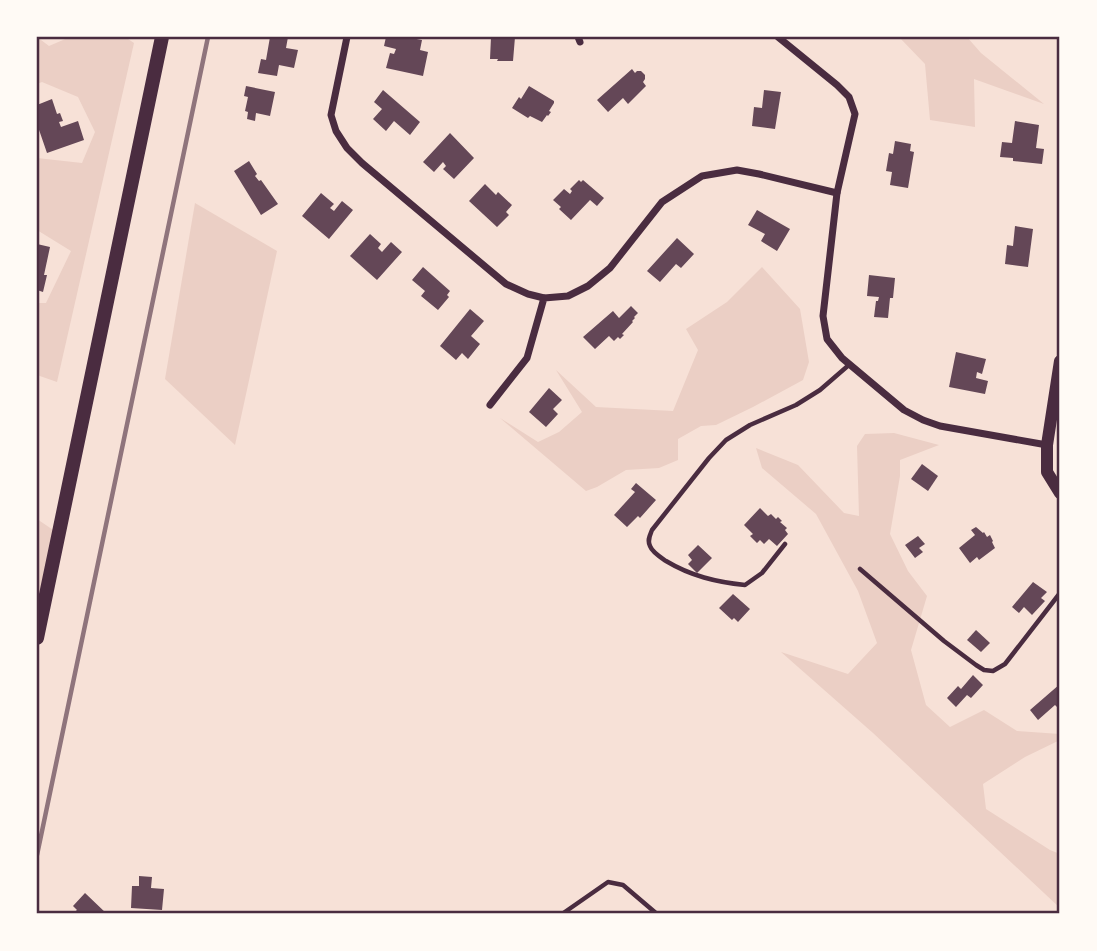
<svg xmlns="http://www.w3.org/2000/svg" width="1097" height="951" viewBox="0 0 1097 951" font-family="Helvetica,sans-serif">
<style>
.green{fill:#ebcfc5}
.building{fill:#644757}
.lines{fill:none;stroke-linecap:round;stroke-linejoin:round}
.service{stroke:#4a2c40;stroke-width:4.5}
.minor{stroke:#4a2c40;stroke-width:7}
.secondary{stroke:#4a2c40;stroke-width:12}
.primary{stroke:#4a2c40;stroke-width:14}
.rail{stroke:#8f747c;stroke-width:4.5}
.neatline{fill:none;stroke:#4a2c40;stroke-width:2.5}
</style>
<rect width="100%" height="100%" fill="#f7e1d7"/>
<g class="green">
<polygon points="37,37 49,46 70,37 125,37 134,43 57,382 37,375 37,303 46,303 71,251 37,230 37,158 82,163 95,132 78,97 42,82 37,84"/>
<polygon points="899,37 967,37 981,53 1044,104 974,79 975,127 930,120 925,64"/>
<polygon points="195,203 277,251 235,445 165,379"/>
<polygon points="762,267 800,309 809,362 803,380 753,407 716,425 701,426 678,439 678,460 659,468 626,470 597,487 586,491 500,418 538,442 559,432 582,412 556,370 596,407 673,411 698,350 686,329 727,302"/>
<polygon points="894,433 939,445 900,460 900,476 890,534 908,571 927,596 911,650 926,705 950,727 984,710 1017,731 1060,734 1060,740 1025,757 983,784 986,809 1050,850 1060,854 1060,908 873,733 781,652 848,674 877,643 858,591 816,514 762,468 756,448 798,465 844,513 859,516 857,446 865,434"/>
<polygon points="37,519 59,534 37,638"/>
</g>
<g class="building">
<polygon points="270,37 288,37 286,48 298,50 294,68 279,65 277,76 258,73 261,59 266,60"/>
<polygon points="386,37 406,37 422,40 420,50 428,52 423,76 386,68 390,53 394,54 396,49 384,46"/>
<polygon points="491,37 515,37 513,61 497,61 498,59 490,59"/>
<polygon points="632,69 635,73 637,71 641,71 645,75 645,79 643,82 646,86 628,104 623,98 608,112 597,100"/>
<polygon points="246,86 275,92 270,116 256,113 255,121 247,119 248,112 245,111 248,97 244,96"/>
<polygon points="529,86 554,101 554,103 549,111 551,112 548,116 547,115 542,122 530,116 528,118 512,108 519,97 521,99"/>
<polygon points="383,90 420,122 410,135 394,121 386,131 373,119 382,109 374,102"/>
<polygon points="764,90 781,92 775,129 752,126 754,107 762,108"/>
<polygon points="52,99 57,114 60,113 63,121 59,122 61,127 78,121 84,140 47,153 37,124 37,105"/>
<polygon points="1015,121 1039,125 1036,148 1044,149 1042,164 1013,161 1013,158 1000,157 1002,142 1012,143"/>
<polygon points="450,133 474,158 454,179 443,169 446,166 443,162 434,172 423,162"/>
<polygon points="895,141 911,144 910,151 914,152 908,188 890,185 892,172 886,171 889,153 893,154"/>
<polygon points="249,161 257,174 255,176 259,181 261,180 278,204 261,215 234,171"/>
<polygon points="579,180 581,182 583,180 604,198 597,206 590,200 571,220 559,209 561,207 553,200 564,189 570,194 572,191 570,189"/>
<polygon points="485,184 496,195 498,192 512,205 506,212 509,215 497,227 469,201"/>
<polygon points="321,193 334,204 330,208 334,211 342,201 353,210 329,239 302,216"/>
<polygon points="757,210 790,229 777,251 761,241 765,234 748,225"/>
<polygon points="1015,226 1033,229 1028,267 1005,264 1007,245 1013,246"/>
<polygon points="370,234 381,244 378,248 382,252 391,242 402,252 377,280 350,256"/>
<polygon points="677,238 694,254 681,268 676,264 660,282 647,271"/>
<polygon points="37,244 50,247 44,275 47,275 43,292 37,290"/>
<polygon points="423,267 450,291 447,295 449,297 438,310 421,296 425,291 412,280"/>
<polygon points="869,275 895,278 893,298 890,298 888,318 874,317 876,301 878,301 879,297 867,296"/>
<polygon points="631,306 638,313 634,317 635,318 632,321 633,322 622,334 624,335 620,339 618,337 614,341 609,336 595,349 583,337 613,311 619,318"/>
<polygon points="470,309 484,321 471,336 480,344 468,359 462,353 456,360 440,346"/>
<polygon points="956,352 986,359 982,374 977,372 976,378 988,381 985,394 949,387"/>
<polygon points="549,388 562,400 553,409 558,414 546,427 529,412"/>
<polygon points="922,464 938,476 928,491 911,479"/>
<polygon points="636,483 656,500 640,518 638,516 627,527 614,515 635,492 631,489"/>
<polygon points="760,508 768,516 771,514 776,519 778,517 782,521 780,522 787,528 785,530 788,534 777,546 769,539 764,544 760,540 757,543 750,536 753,534 744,525"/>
<polygon points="976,527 983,533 984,532 987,537 990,535 993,541 992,542 995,548 979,560 977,557 970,563 959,548 975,535 971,530"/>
<polygon points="918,536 925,544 919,548 923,552 915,558 905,545"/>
<polygon points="698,545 712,558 697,573 688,564 692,560 688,555"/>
<polygon points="1033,582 1047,592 1041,598 1045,601 1032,615 1024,607 1019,613 1012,607"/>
<polygon points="733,594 750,609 738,622 734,618 732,620 719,608"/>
<polygon points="976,630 990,643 981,652 967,640"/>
<polygon points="973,675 983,685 971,698 967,695 956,707 947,698 958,686 961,689"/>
<polygon points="1060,684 1060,708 1059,709 1055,705 1038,720 1030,710"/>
<polygon points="139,876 152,877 151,888 164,889 162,910 131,908 132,886 139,886"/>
<polygon points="85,893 107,914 72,914 77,910 73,906"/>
</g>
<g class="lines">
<g class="service">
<path d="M 785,544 L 762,573 L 745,585 C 716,582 691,576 666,561 C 660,557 652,552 650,546 C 647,540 650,535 652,530 L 709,458 L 726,440 L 750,425 L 796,405 L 820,390 L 850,364"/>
<polyline points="860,569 944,641 976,665 984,670 993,671 1005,664 1060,593"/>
<polyline points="562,914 608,882 623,885 657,914"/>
</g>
<g class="minor">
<polyline points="347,37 331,115 336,131 347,148 362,163 506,284 528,294 544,298"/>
<polyline points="578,37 580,42"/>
<polyline points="778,37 837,85 849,97 855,114 837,193 823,316 827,339 842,358 904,410 923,420 940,426 1047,445"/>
<polyline points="490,405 527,358 544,298 568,296 588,286 610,268 662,202 702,176 737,170 759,174 837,193"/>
</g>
<polyline class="secondary" points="1060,361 1047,445 1047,472 1060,493"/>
<polyline class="primary" points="37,638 162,37"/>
<polyline class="rail" points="37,855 208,37"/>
</g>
<rect width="1097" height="951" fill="none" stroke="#fffaf5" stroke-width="77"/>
<rect x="38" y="38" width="1020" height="874" class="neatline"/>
</svg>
